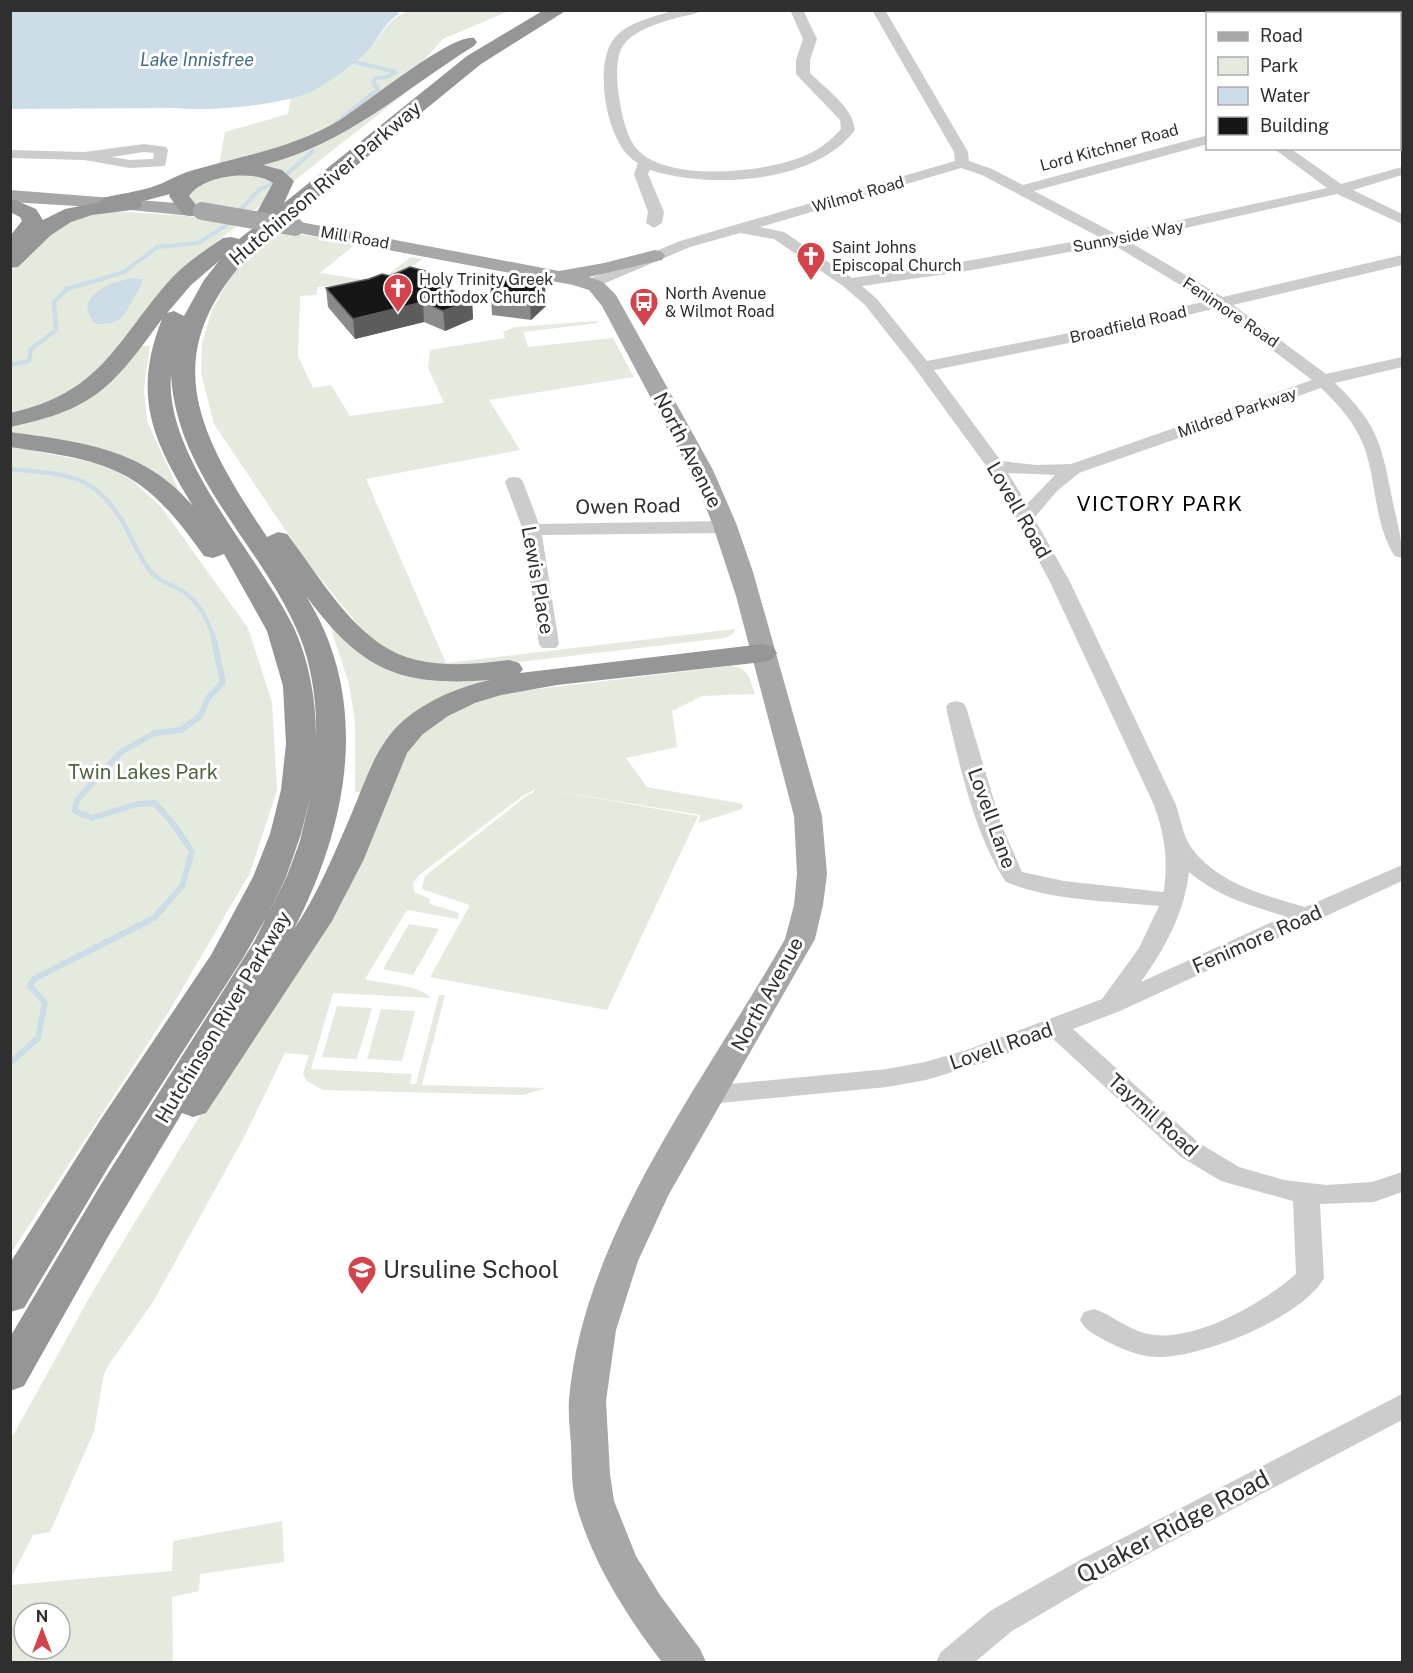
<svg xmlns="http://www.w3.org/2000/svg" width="1413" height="1673" viewBox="0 0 1413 1673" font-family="'Public Sans',sans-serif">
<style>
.green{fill:#e4eade;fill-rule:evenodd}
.water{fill:#ccdde8}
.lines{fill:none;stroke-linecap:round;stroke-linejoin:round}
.stream-far2{stroke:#ccdde8;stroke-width:4}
.stream-far1{stroke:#ccdde8;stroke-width:4.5}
.stream{stroke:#ccdde8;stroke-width:6}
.minor{fill:#ccc;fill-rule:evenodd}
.major{fill:#a7a7a7;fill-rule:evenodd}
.highway{fill:#969696;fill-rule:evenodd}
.major-bridge{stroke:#a7a7a7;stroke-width:18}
.wall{fill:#8a8a8a}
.shaded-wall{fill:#5c5c5c}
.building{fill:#161616;stroke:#5c5c5c;stroke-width:1.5}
.labels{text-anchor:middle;stroke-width:6;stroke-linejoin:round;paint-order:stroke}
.far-street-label{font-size:16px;fill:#2f2f2f;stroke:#fff}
.far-poi-label{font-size:16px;fill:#2f2f2f;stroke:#fff;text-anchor:start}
.far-water-label{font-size:18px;font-style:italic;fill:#446d89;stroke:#fff}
.street-label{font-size:20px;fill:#2f2f2f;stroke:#fff}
.park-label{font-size:20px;fill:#516640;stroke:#fff}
.neighbourhood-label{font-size:21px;letter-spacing:1.5px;fill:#000;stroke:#fff}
.near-poi-label{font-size:24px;fill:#2f2f2f;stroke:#fff;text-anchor:start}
.near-street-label{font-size:24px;fill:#2f2f2f;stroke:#fff}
</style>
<rect width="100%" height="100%" fill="#fff"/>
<g class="green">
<path d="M 411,10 L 509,11 L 443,39 L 420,65 L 325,133 L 219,165 L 225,132 L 288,114 L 291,98 C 318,90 343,74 364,55 C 384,37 382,21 411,10 Z"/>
<polygon points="422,80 290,184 285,172 258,166"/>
<polygon points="243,171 276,177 273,193 252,213 197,205 187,201 187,190 200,182"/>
<polygon points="112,211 188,216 238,225 188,264 93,377 74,393 11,415 11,271 60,225 71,218"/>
<polygon points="270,230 357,243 320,273 374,281 381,280 411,257 423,259 388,281 317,287 317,295 300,296 298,356 313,388 331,385 350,416 444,403 428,368 430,350 505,338 503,332 515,327 596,321 599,323 523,332 528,347 613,338 634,377 489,400 520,450 366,479 446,663 735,629 733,634 725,638 494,665 451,667 421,663 392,654 364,632 306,561 214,424 201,373 202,343 212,310 232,274"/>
<polygon points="141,346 150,346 144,389 147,421 178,489 174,490 155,473 11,435 10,424 36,419"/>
<polygon points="11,446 105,465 133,481 162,508 248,628 272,702 277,790 250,873 171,1008 11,1253"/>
<polygon points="329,623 349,640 453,680 540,672 462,691 362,792 355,792 355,722 349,684"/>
<path d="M 730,666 C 750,668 749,678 755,694 L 702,696 L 672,711 L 677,747 L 626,758 L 647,787 L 738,803 L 743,805 L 742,809 L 698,823 L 701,815 L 537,788 L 698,816 L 607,1010 L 430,977 L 470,905 L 422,889 L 425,876 L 529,794 L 532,794 L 535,789 L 520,798 L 419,875 L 413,883 L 414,892 L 430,899 L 430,904 L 459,913 L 458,919 L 407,910 L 365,979 C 382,984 421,985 431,998 L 333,993 L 311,1069 L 412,1074 L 410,1084 L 416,1084 L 439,995 L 445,995 L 422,1085 L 546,1088 L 523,1095 L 323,1090 L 307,1081 L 303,1074 L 309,1055 L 285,1053 L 244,1137 L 153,1302 L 110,1363 L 104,1374 L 94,1431 L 50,1532 L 33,1535 L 11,1578 L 11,1439 L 93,1291 L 198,1119 L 341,905 L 377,825 L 406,752 L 428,727 L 459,709 L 504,693 Z"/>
<polygon points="409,924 439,929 413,975 383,969"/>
<polygon points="337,1006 372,1008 357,1059 322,1057"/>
<polygon points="381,1009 415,1011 402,1061 367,1059"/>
<path d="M 282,1521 L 284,1562 L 200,1574 L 199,1591 L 172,1597 L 173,1662 L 11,1662 L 11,1585 L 172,1571 L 173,1541 ZM 24,1613 L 60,1613 L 60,1649 L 24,1649 Z"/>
</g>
<g class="water">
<path d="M 398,10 L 397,12 L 399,14 C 383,23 377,44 364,55 C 349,68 332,80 315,90 C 287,105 207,112 175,108 L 11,109 L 11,11 Z"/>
<path d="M 133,278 L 143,279 C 141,287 137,292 133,300 C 121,319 121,324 96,324 C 70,296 112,282 133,278 Z"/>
</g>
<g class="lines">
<g class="stream-far2">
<polyline points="335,124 378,89 373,82 376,78 387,77 396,72 355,62"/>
<polyline points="287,174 313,151"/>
<polyline points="85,284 124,272 157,247 199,243 225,226 260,189 277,182"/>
</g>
<g class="stream-far1">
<polyline points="10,365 29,361 31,349 56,330 54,302 67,289 90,282"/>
<path d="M 10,469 C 67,475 95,472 125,526 C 134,542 141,561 153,574 C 163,584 177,586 188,595 C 202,606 210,626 215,642"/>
</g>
<polyline class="stream" points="10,1063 38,1038 45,1003 30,986 34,979 154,918 182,886 192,852 175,826 155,803 137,804 92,818 75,811 77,800 121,752 155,733 181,730 200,716 209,697 223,682 214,641"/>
<g class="minor">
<path d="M 676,10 L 701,10 C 695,15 687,15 680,17 C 662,22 639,28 626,42 C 615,53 617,75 618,90 C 621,109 625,140 641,153 C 675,182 766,172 804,156 C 819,150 830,141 841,129 L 840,120 L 796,74 L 796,60 L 803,39 L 790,10 L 803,10 L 817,39 L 810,60 L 810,73 C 826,89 853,107 855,130 C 815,184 709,189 650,170 L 648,174 L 664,212 L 662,223 L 654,228 L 646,223 L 648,212 L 634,174 L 638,163 C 607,148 593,67 613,40 C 626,22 656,16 676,10 Z"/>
<path d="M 872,10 L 885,10 L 968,152 L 969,161 L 992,169 L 1023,185 L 1208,135 L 1208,144 L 1034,191 L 1116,234 L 1327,188 L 1273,148 L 1290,148 L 1341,184 L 1402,167 L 1402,175 L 1353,190 L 1402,214 L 1402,224 L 1337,194 L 1128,241 L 1223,297 L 1402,255 L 1402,265 L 1233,305 L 1326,374 L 1402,357 L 1402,367 L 1335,383 C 1381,427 1382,448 1394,507 C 1398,527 1402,537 1402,558 L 1395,556 L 1392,552 C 1373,516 1377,480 1363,444 C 1354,422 1338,404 1321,388 L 1079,473 L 1057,491 L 1034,518 L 1070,582 L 1176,805 C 1180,817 1183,834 1189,844 C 1214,883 1264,895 1305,907 L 1402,865 L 1402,881 L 1120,1011 L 1073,1029 L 1199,1143 L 1239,1167 L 1284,1180 L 1326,1185 L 1372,1182 L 1402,1172 L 1402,1192 L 1374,1202 L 1320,1204 L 1324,1278 C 1302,1318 1201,1358 1157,1357 C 1139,1357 1120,1348 1104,1340 C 1094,1334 1085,1330 1080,1320 L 1084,1312 L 1094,1309 C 1112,1315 1126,1328 1144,1333 C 1190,1346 1263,1303 1296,1274 L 1293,1201 L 1221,1181 L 1181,1157 L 1051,1037 L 985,1062 L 926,1080 L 887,1087 L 709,1104 L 700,1101 L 696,1095 L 700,1089 L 709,1086 L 887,1069 L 925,1062 L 967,1050 L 1102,999 L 1139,948 L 1159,906 C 1109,901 1052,901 1006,882 C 974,834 959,763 946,707 L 949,703 L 956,701 L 963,703 L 966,707 L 1001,824 L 1022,872 L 1064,881 L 1163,892 L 1164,890 C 1168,857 1165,837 1154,805 L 1050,582 L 1002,492 L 987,467 L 911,363 L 865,305 L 843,286 L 774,239 L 740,233 L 690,247 L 596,287 L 584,287 L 582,284 L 584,281 L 680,241 L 955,161 L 954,152 ZM 961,168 L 982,175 L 1099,237 L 967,261 L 852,278 L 784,232 L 760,227 ZM 1112,244 L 1207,301 L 1079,331 L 927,361 L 877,299 L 862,286 L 967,271 ZM 1217,308 L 1312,380 L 1071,464 L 1036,465 L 1001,461 L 934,370 L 1079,341 ZM 1008,473 L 1055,475 L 1027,504 ZM 1189,872 C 1217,896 1250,906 1285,916 L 1141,982 C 1165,948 1184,914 1189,872 Z"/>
<polygon points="1241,10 1239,14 1229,14 1228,11"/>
<polygon points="1402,81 1402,89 1400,90 1400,82"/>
<path d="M 144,144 L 166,147 L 168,150 L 165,166 L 130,168 L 84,160 L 10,158 L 10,150 L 84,152 ZM 144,152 L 154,153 L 153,159 L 130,160 L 112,157 Z"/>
<polygon points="514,477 520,478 523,482 539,524 725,521 732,523 734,527 732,531 725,533 542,535 559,644 556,648 542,648 539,644 523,530 505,482 508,478"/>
<polygon points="1402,1394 1402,1420 1104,1577 1012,1631 975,1662 936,1662 941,1652 990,1611 1082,1559"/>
</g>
<g class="major">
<polygon points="10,190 202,205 209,207 212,211 209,215 202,217 110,208 10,202"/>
<path d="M 295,221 L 559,271 L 604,263 L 655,250 L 662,252 L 665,256 L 662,260 L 589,277 L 603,282 L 616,295 L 713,470 L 736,523 L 753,572 L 822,816 L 827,874 L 823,905 L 815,939 L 669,1194 L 638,1261 L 616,1330 L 606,1401 L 610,1474 L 614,1501 L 636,1556 L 660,1595 L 700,1649 L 706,1662 L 662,1662 C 626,1615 592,1562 576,1504 C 571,1485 572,1464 571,1445 C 570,1430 568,1414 569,1400 C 583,1234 705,1081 785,939 L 794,905 L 797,874 L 794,816 L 736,596 L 712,523 L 697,485 L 602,306 L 589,290 L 573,285 L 288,231 L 285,227 L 288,223 Z"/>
</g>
<path class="highway" d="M 544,10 L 567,10 L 481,64 L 258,246 C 154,352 195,429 267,537 L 278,532 L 287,534 C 322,579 358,647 417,660 C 447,667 479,664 509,660 L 519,663 L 523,669 L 520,673 L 763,644 L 773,647 L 777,653 L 773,659 L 763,662 L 557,685 L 501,695 L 475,703 L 448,716 L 423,734 L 407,753 L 364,859 L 332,921 L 206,1113 L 193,1117 L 182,1113 L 109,1235 L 24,1386 L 10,1391 L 10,1337 L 100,1186 L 254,942 L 287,876 L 300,841 L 311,794 L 301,834 L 286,877 L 266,918 L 243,958 L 109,1166 L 24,1308 L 10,1312 L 10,1263 L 101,1119 L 211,955 L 253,877 L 270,834 L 281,790 L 286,744 L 283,686 L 267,631 L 224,554 L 213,558 L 204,556 C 142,468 113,462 10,447 L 10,432 C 81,442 144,448 193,506 C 152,440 132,395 162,319 C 112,387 96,409 10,427 L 10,413 C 101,393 114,344 169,281 C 184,264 204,251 223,238 L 231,237 L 239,239 L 266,218 L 261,216 L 257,212 L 273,183 C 255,169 202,175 189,196 L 200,210 L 196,214 L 189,216 L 182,214 L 169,196 L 170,194 L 140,202 L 142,205 L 139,209 L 92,215 L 71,222 L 51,235 L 18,267 L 10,268 L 10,236 L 22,221 L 20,217 L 10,212 L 10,198 L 36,209 L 43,220 L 65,209 L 100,202 L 103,198 C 119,194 136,192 152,187 C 165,183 177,175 190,171 C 241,156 294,148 340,120 C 364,105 452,33 474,38 L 477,42 L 474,46 C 403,90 347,144 263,165 L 282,170 L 294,181 L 284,203 L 467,56 ZM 219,261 L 204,280 L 184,316 L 174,311 L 167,313 L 191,285 ZM 171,375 C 177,478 263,546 300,637 C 312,667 317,704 316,736 C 316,699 309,661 294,628 C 259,555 164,457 171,375 ZM 306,596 C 361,669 397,687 490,680 C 459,687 429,699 404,720 C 376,744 365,782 351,815 C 334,854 318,894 294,929 C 348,825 372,701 306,596 Z"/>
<polyline class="major-bridge" points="202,211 295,227"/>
</g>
<g class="wall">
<polygon points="545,287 546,306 531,320 492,315 491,295"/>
<polygon points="326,288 472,300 473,319 445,331 424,322 355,339 328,307"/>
</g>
<g class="shaded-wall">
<polygon points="545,287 546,306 531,320 530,300"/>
<polygon points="472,300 473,319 445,331 443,311"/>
<polygon points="423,302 424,322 355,339 353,319"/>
</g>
<g class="building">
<polygon points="410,267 425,271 446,293 452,290 472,300 443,311 423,302 353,319 326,288 369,279 382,274 390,276"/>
<polygon points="498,276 531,279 545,287 530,300 491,295 492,281"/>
</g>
<defs>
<g id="church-pin" transform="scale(1.5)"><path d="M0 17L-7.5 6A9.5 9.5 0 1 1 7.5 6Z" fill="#d4424b" stroke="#fff"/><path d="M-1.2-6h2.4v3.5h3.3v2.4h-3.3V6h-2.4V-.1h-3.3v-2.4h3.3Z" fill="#fff"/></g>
<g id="bus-pin" transform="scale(1.5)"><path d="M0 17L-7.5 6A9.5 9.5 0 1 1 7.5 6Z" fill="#d4424b" stroke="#fff"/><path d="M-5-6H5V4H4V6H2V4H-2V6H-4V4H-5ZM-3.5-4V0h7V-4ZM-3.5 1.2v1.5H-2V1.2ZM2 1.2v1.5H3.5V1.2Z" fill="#fff"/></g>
<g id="school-pin" transform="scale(1.5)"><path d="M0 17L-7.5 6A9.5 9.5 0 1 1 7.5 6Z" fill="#d4424b" stroke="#fff"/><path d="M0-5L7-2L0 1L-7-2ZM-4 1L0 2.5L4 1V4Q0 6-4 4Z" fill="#fff"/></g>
</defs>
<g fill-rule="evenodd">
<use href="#church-pin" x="811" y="256"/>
<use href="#church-pin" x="398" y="288"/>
<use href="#bus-pin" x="644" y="302"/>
<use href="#school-pin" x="362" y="1270"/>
</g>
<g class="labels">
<g class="far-street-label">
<text transform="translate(1109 147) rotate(-15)" y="6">Lord Kitchner Road</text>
<text transform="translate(858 194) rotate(-16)" y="6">Wilmot Road</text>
<text transform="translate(1128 236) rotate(-11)" y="6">Sunnyside Way</text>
<text transform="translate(355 237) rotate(10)" y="6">Mill Road</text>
<text transform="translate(1231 312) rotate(34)" y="6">Fenimore Road</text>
<text transform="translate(1128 324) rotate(-13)" y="6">Broadfield Road</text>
<text transform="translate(1237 412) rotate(-19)" y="6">Mildred Parkway</text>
</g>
<g class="far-poi-label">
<text x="832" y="253">Saint Johns<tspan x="832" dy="18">Episcopal Church</tspan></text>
<text x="419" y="285">Holy Trinity Greek<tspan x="419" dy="18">Orthodox Church</tspan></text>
<text x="665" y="299">North Avenue<tspan x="665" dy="18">&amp; Wilmot Road</tspan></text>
</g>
<g class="far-water-label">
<text x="197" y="66">Lake Innisfree</text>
</g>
<g class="street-label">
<text transform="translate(325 183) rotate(-40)" y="7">Hutchinson River Parkway</text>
<text transform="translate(688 450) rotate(63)" y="7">North Avenue</text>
<text transform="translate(628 506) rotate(-1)" y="7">Owen Road</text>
<text transform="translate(1019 510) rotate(60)" y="7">Lovell Road</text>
<text transform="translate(538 580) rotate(80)" y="7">Lewis Place</text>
<text transform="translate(992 818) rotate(70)" y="7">Lovell Lane</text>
<text transform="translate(1257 939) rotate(-24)" y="7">Fenimore Road</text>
<text transform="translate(767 994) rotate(-61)" y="7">North Avenue</text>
<text transform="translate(223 1017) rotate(-59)" y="7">Hutchinson River Parkway</text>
<text transform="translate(1001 1046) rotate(-19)" y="7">Lovell Road</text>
<text transform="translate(1153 1115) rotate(42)" y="7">Taymil Road</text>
</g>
<g class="park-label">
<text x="143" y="779">Twin Lakes Park</text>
</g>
<g class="neighbourhood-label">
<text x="1160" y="511">VICTORY PARK</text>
</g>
<g class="near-poi-label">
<text x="383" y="1278">Ursuline School</text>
</g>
<g class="near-street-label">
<text transform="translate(1173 1527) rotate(-28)" y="8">Quaker Ridge Road</text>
</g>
</g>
<rect width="1413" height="1673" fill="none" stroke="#2f2f2f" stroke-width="24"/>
<rect x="1206" y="12" width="195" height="138" fill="#ffffff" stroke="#acacac" stroke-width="1.5"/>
<rect x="1218" y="32" width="30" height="9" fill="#a7a7a7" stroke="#acacac" stroke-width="1.5"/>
<text x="1260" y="42" font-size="18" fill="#2f2f2f">Road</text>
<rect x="1218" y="57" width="30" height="18" fill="#e4eade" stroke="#acacac" stroke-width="1.5"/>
<text x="1260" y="72" font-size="18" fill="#2f2f2f">Park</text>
<rect x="1218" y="87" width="30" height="18" fill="#ccdde8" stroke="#acacac" stroke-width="1.5"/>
<text x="1260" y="102" font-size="18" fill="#2f2f2f">Water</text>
<rect x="1218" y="117" width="30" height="18" fill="#161616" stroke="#acacac" stroke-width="1.5"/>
<text x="1260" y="132" font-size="18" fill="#2f2f2f">Building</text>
<g transform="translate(42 1631)"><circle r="28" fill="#ffffff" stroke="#acacac" stroke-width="1.5"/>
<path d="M0-4.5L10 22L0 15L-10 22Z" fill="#d4424b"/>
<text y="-9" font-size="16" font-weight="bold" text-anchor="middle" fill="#2f2f2f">N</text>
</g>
</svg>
